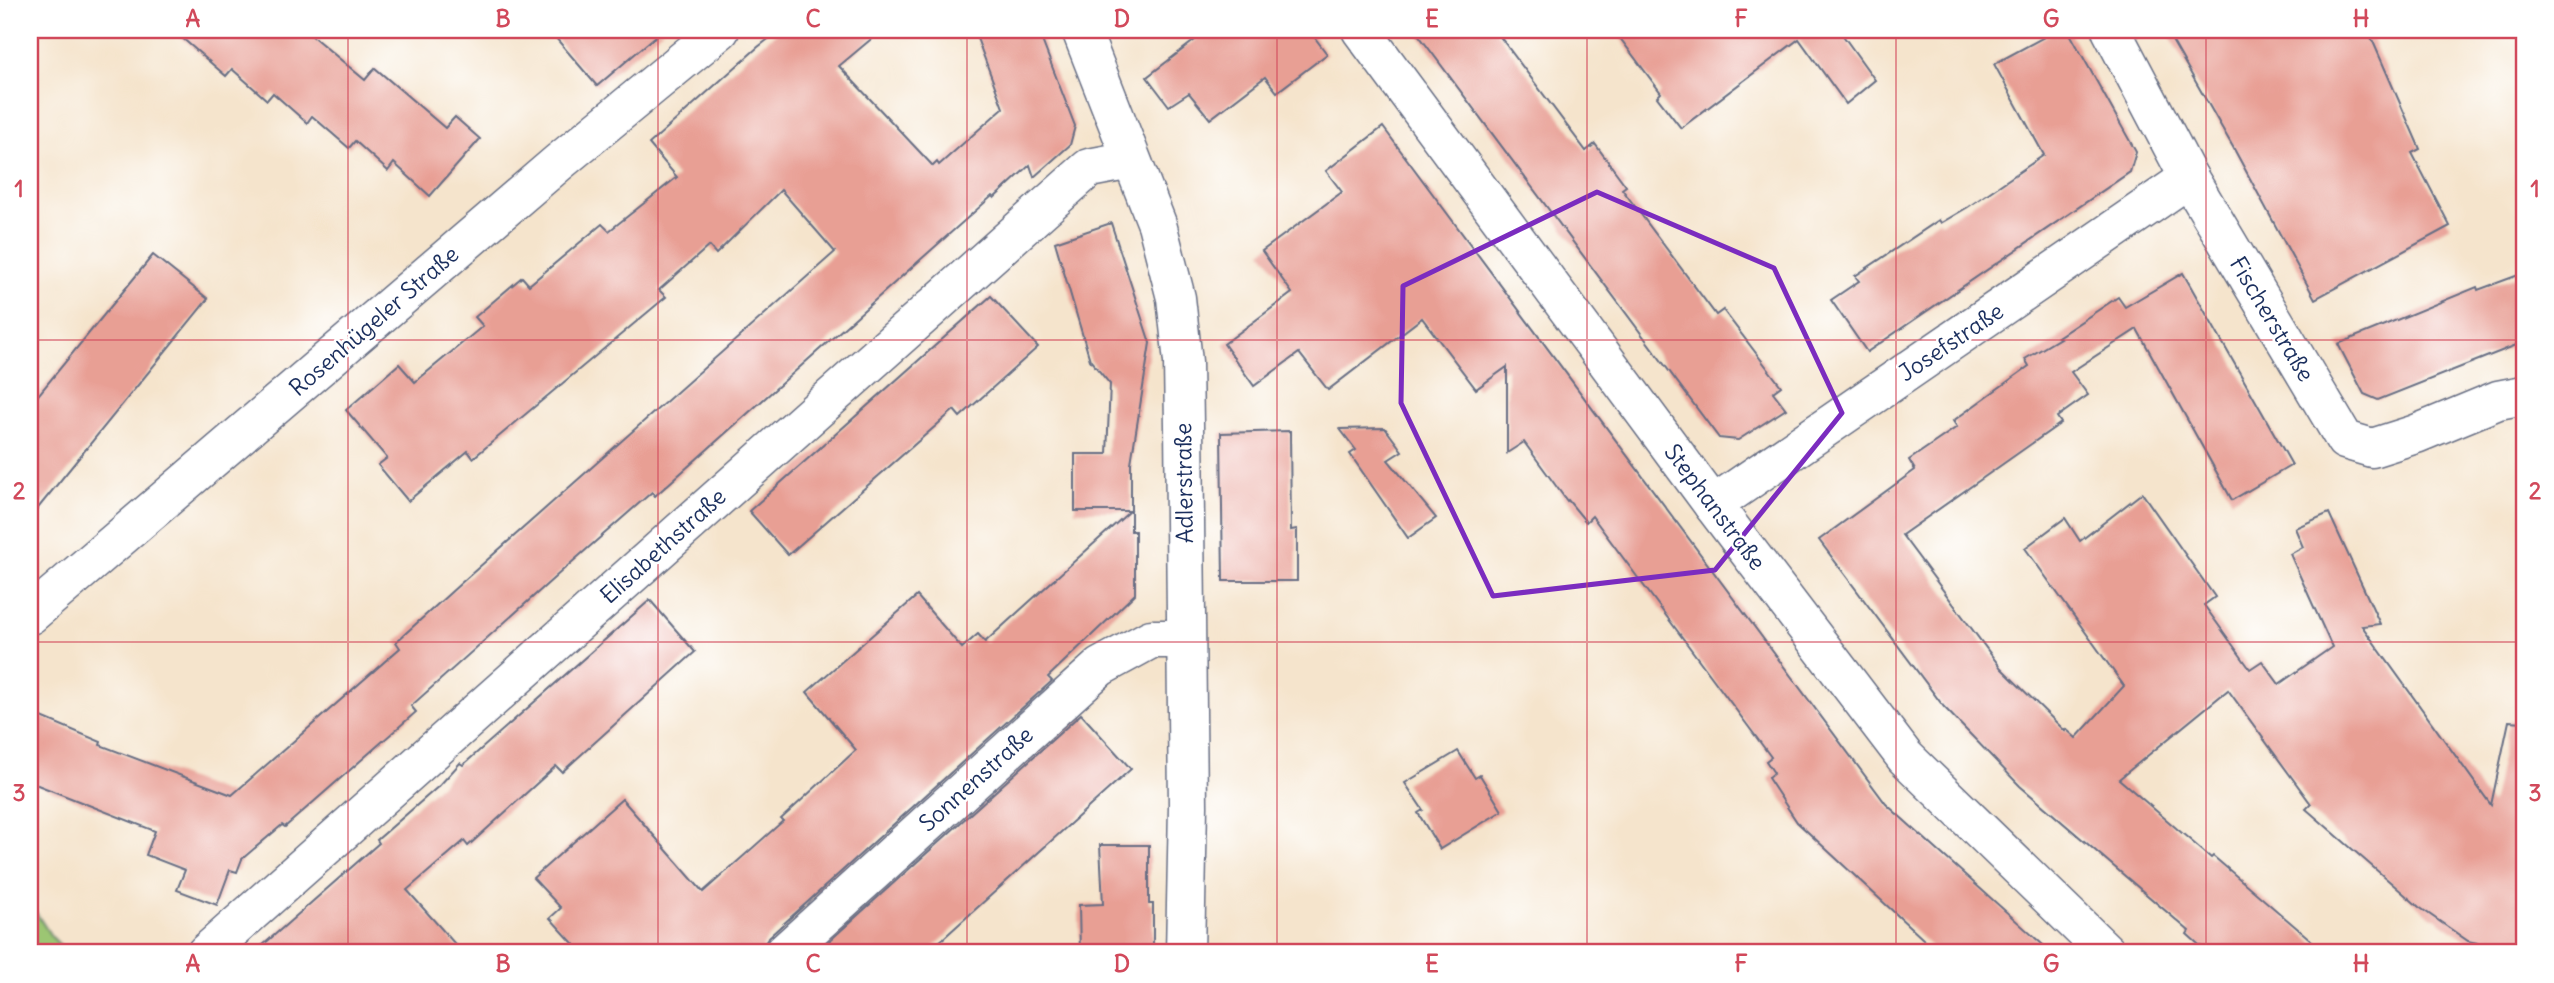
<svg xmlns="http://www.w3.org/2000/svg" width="2554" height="983" viewBox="0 0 2554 983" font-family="Delius,sans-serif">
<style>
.green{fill:#9cc673;stroke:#5c7a68;stroke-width:2}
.building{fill:#e89f94}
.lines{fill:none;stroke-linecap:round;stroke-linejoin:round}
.minor-casing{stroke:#676e84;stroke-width:41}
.minor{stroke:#fff;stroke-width:38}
.marked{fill:none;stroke:#7b2cbf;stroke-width:5;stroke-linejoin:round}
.grid{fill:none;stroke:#d1495b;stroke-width:2;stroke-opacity:0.55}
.labels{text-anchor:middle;stroke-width:5;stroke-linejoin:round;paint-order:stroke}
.street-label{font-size:23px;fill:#1b2f5e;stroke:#fff}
.neatline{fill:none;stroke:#d1495b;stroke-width:2.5}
.grid-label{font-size:23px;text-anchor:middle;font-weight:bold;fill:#d1495b}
</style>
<rect width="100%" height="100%" fill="#fff"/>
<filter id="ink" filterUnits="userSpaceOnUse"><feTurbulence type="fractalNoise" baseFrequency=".0143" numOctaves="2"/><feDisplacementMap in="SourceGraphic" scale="14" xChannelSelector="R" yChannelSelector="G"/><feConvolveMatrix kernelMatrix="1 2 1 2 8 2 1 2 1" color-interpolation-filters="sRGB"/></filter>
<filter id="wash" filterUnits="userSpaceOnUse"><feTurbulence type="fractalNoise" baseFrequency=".00686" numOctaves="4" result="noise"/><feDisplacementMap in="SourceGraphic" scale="28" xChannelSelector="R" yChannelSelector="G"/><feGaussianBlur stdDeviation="1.57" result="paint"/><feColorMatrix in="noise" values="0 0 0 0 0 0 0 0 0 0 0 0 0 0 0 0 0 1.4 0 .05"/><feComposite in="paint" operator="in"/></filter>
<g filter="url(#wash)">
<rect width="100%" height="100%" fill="#f5e4cc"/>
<polygon class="green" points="30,903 51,936 68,953 30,953"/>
<g id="blocks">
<g class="building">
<polygon points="173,30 305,30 365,80 375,68 445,128 455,117 480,139 430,196 394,163 388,171 355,141 349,148 312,116 307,123 273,93 267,100 232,69 226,76"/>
<polygon points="549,30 663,30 597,86"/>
<polygon points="780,30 882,30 839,66 933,166 937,162 939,165 1003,108 974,30 1038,30 1075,126 1070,145 1034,177 1030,165 994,198 992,196 655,496 652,492 563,570 411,706 416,712 285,827 282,825 242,859 237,872 230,870 217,905 177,890 185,870 146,855 155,831 30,782 30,712 101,742 100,745 232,795 400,648 396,642 460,584 835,252 781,190 716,254 709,246 659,290 666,297 473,458 468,451 408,501 378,465 387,458 346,410 399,364 415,382 483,326 475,317 522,277 529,285 602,224 609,231 677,177 649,144 758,47"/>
<polygon points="1208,30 1309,30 1327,54 1277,92 1265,77 1210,119 1189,93 1169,106 1147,77"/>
<polygon points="1415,30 1495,30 1586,151 1595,144 1626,186 1622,189 1716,315 1723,310 1781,386 1773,392 1786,409 1738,440 1719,438"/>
<polygon points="1614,30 1839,30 1875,80 1846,104 1799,39 1681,128 1657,97 1661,93"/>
<polygon points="2057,30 2068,30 2136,152 2130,172 1867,352 1831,300 1859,281 1855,276 1939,220 1941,223 1968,207 2044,155 1994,64"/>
<polygon points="2166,30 2368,30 2420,149 2412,153 2450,226 2315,299 2233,147"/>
<polygon points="1383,127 1886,804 2052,953 1938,953 1797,822 1768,778 1774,773 1766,761 1771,757 1592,516 1586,522 1568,500 1567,501 1524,442 1507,453 1507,367 1476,389 1422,318 1328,390 1299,353 1254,386 1224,344 1292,293 1262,251 1342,192 1326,171"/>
<polygon points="1111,223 1150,343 1131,463 1131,531 1135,531 1135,594 1048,677 1052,681 769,937 763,946 763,953 582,953 550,918 561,908 533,878 622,799 703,892 783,821 781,819 856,750 807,692 917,596 962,648 978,634 985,642 1130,511 1075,511 1075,454 1107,454 1110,384 1090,360 1055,242"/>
<polygon points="153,255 208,299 30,518 30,405"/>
<polygon points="2183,273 2292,465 2232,500 2137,329 2071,372 2088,395 2057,417 2061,423 1902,535 2001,668 2065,731 2066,729 2076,738 2124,686 2025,548 2065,518 2080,541 2142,493 2215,597 2204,605 2250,669 2262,661 2279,684 2332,647 2290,554 2303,547 2295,528 2329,513 2380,624 2362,626 2491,805 2509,721 2524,722 2524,953 2468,941 2419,907 2306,809 2311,804 2228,690 2119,779 2211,858 2213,856 2326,953 2208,953 2187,934 2189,931 2020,786 1944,707 1819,540 1915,470 1909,460 1957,427 1953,421 2029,366 2025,359 2060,338 2058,337 2118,297 2125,307"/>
<polygon points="2524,273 2524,342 2378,400 2364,394 2338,344 2477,287 2478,290"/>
<polygon points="991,296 1038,347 960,417 954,410 788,555 749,511"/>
<polygon points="1385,428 1402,451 1388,460 1436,518 1408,538 1350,454 1356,450 1340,429"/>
<polygon points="1290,431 1291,530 1297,529 1297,581 1223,581 1221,433"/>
<polygon points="650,600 695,652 562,772 556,766 468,846 464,841 407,890 463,953 254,953 379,843 377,840 440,785 460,763 463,765"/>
<polygon points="1081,714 1131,769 927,953 816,953"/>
<polygon points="1458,751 1475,778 1480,775 1502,811 1440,849 1418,813 1423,810 1405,783"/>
<polygon points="1100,845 1149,845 1149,904 1153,904 1153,953 1080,953 1079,905 1103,904"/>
</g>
</g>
</g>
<g filter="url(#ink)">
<use href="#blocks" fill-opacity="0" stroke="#676e84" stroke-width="2"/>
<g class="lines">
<g class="minor-casing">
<g id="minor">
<polyline points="1081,30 1157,224 1176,298 1183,362 1184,425 1188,806 1185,953"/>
<polyline points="1361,30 1713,505 1905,757 2107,953"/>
<polyline points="2111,30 2189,178 2345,440 2372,448 2416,434 2498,400 2524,395"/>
<polyline points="1713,505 2189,178"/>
<polyline points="30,615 558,163 720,30"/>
<polyline points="206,953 1089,168 1131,160"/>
<polyline points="784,953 1100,667 1151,639 1185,639"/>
</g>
</g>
<use href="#minor" class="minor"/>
</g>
</g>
<path class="marked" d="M 1597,192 L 1774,268 L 1842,413 L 1715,570 L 1493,596 L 1401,403 L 1403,286 Z"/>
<path class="grid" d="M 348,30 L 348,953M 658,30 L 658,953M 967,30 L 967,953M 1277,30 L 1277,953M 1587,30 L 1587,953M 1896,30 L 1896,953M 2206,30 L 2206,953M 30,340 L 2524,340M 30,642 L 2524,642"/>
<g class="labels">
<g class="street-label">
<text transform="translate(2272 319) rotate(59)" y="8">Fischerstraße</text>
<text transform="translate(374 321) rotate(-41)" y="8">Rosenhügeler Straße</text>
<text transform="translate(1951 342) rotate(-34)" y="8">Josefstraße</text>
<text transform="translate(1184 483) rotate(-91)" y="8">Adlerstraße</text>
<text transform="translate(1715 507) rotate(53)" y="8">Stephanstraße</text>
<text transform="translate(663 546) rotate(-42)" y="8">Elisabethstraße</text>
<text transform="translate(976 779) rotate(-42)" y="8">Sonnenstraße</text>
</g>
</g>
<rect width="2554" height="983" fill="none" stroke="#fff" stroke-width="77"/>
<rect x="38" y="38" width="2478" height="906" class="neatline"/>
<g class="grid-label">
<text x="193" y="27">A</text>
<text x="503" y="27">B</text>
<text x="813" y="27">C</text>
<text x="1122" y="27">D</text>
<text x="1432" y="27">E</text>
<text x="1741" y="27">F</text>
<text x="2051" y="27">G</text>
<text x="2361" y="27">H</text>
<text x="19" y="197">1</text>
<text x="2535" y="197">1</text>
<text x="19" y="499">2</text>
<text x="2535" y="499">2</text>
<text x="19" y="801">3</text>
<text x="2535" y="801">3</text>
<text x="193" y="972">A</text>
<text x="503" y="972">B</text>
<text x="813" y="972">C</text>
<text x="1122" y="972">D</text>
<text x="1432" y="972">E</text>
<text x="1741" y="972">F</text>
<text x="2051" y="972">G</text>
<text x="2361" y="972">H</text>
</g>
</svg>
